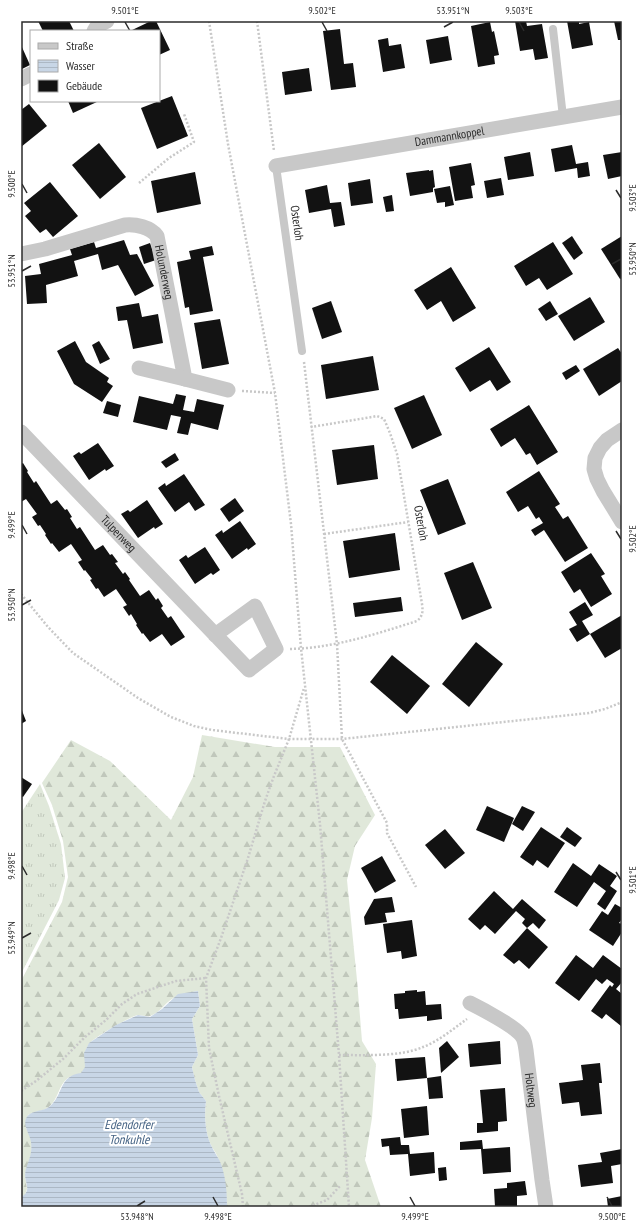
<svg xmlns="http://www.w3.org/2000/svg" width="643" height="1228" viewBox="0 0 643 1228" font-family="'PT Sans Narrow',sans-serif">
<style>
.grass{fill:url(#grass-tufts)}
.forest{fill:url(#forest-firs)}
.water{fill:url(#water-rules)}
.building{fill:#121212}
.lines{fill:none;stroke-linecap:round;stroke-linejoin:round}
.path{stroke:#c8c8c8;stroke-width:2.5;stroke-dasharray:2 2;stroke-linecap:butt}
.lane{stroke:#c8c8c8;stroke-width:8}
.street{stroke:#c8c8c8;stroke-width:15}
.ticks{fill:none;stroke:#2b2b2b;stroke-width:1.5}
.labels{text-anchor:middle;stroke-width:4;stroke-linejoin:round;paint-order:stroke}
.street-label{font-size:12px;fill:#2b2b2b;stroke:#fff}
.water-label{font-size:13px;font-style:italic;fill:#446283;stroke:#fff}
.neatline{fill:none;stroke:#2b2b2b;stroke-width:1.5}
.ticks-label{font-size:10px;text-anchor:middle;fill:#2b2b2b}
</style>
<defs>
<pattern id="grass-tufts" width="24" height="20" patternUnits="userSpaceOnUse"><rect width="24" height="20" fill="#e0e8da"/><path d="M3 7l-1-3M5 7V3M7 7l1-3M15 17l-1-3M17 17v-4M19 17l1-3" fill="none" stroke="#c0c7bb"/></pattern>
<pattern id="forest-firs" width="22" height="20" patternUnits="userSpaceOnUse"><rect width="22" height="20" fill="#e0e8da"/><path d="M5 1l3.5 6h-7zM16 11l3.5 6h-7z" fill="#c0c7bb"/></pattern>
<pattern id="water-rules" width="6" height="5" patternUnits="userSpaceOnUse"><rect width="6" height="5" fill="#c8d6e6"/><path d="M0 2.5h6" fill="none" stroke="#acb8c5"/></pattern>
</defs>
<rect width="100%" height="100%" fill="#fff"/>
<polygon class="grass" points="40,784 49,806 61,844 65,878 59,900 21,974 21,813"/>
<path class="forest" d="M 202,735 L 275,747 L 340,747 L 375,815 L 355,846 L 347,880 L 357,980 L 362,1041 L 376,1064 L 372,1118 L 365,1160 L 381,1207 L 227,1207 C 226,1191 224,1173 218,1158 C 217,1154 214,1151 212,1147 C 205,1134 204,1116 206,1101 L 199,1092 L 195,1080 L 192,1067 L 198,1055 L 192,1019 L 200,1006 L 198,991 C 190,993 179,995 172,999 C 164,1004 160,1013 150,1016 C 147,1017 142,1015 138,1015 C 131,1016 93,1038 89,1044 C 81,1055 88,1060 85,1068 C 82,1076 73,1074 68,1078 C 59,1084 58,1099 50,1106 C 43,1112 35,1111 28,1115 L 26,1128 L 30,1135 L 32,1144 L 31,1156 L 25,1174 L 27,1189 L 25,1195 L 21,1197 L 21,981 L 62,902 L 68,877 L 63,841 L 52,805 L 42,783 L 71,740 L 110,761 L 171,820 L 193,777 Z"/>
<path class="water" d="M 198,991 L 200,1006 L 192,1019 L 198,1055 L 192,1067 L 195,1080 L 199,1092 L 206,1101 C 204,1115 205,1134 212,1147 C 215,1154 220,1159 222,1167 C 226,1180 227,1193 227,1207 L 21,1207 L 21,1197 C 24,1195 26,1194 27,1190 C 28,1186 25,1180 25,1175 C 26,1163 33,1157 31,1142 C 30,1135 23,1126 26,1119 C 29,1110 42,1112 49,1107 C 64,1095 58,1076 81,1073 L 85,1067 L 84,1053 L 89,1043 L 116,1025 L 138,1015 L 150,1017 L 162,1009 L 178,994 Z"/>
<g class="building">
<polygon points="38,21 69,21 74,31 43,31"/>
<polygon points="151,21 156,21 170,50 159,55 159,31 130,31"/>
<polygon points="515,21 526,21 527,26 542,24 548,58 535,60 533,49 520,51"/>
<polygon points="567,21 579,21 579,24 589,22 593,45 572,49"/>
<polygon points="614,21 622,21 622,40 618,40"/>
<polygon points="490,22 492,32 494,31 499,55 494,56 495,64 478,67 471,26"/>
<polygon points="340,29 344,64 353,63 356,87 331,90 323,31"/>
<polygon points="448,36 452,60 430,64 426,40"/>
<polygon points="388,38 389,46 401,44 405,68 383,72 378,40"/>
<polygon points="21,45 30,65 22,69 21,68"/>
<polygon points="309,68 312,91 285,95 282,72"/>
<polygon points="172,96 188,136 157,149 141,108"/>
<polygon points="68,101 99,101 73,113"/>
<polygon points="29,104 47,126 21,147 21,110"/>
<polygon points="99,143 126,177 100,199 72,165"/>
<polygon points="572,145 576,164 588,162 590,176 578,178 577,168 555,172 551,149"/>
<polygon points="530,152 534,176 508,180 504,157"/>
<polygon points="622,152 622,176 608,179 603,155"/>
<polygon points="471,163 475,185 471,186 473,198 455,201 449,167"/>
<polygon points="429,170 429,171 433,170 435,187 433,188 433,192 410,196 406,173"/>
<polygon points="195,172 201,204 157,213 151,181"/>
<polygon points="501,178 504,195 487,198 484,181"/>
<polygon points="370,179 373,203 351,206 348,183"/>
<polygon points="50,182 78,216 53,237 46,229 40,233 25,216 31,211 24,203"/>
<polygon points="327,185 330,203 341,202 345,225 334,227 331,209 309,213 305,190"/>
<polygon points="450,186 454,205 445,207 445,202 437,203 434,189"/>
<polygon points="392,195 394,211 386,212 383,197"/>
<polygon points="572,236 583,253 574,260 562,243"/>
<polygon points="622,236 622,278 620,279 601,249"/>
<polygon points="124,240 130,255 137,254 154,286 135,296 118,265 102,270 98,254 74,261 78,276 46,285 47,303 27,304 25,276 41,274 39,264 72,255 70,249 94,242 96,248"/>
<polygon points="553,242 573,274 547,290 539,278 526,286 514,266"/>
<polygon points="150,243 156,260 144,264 139,247"/>
<polygon points="212,246 214,255 203,257 213,311 190,315 189,307 185,308 177,262 191,259 189,251"/>
<polygon points="451,267 476,308 453,322 441,301 427,310 414,290"/>
<polygon points="590,297 605,322 574,341 558,316"/>
<polygon points="331,301 342,332 322,339 312,308"/>
<polygon points="550,301 558,314 546,321 538,309"/>
<polygon points="139,303 142,317 158,314 163,343 133,349 127,320 118,321 116,307"/>
<polygon points="220,319 229,364 202,369 194,323"/>
<polygon points="75,341 86,362 109,378 107,382 113,386 102,402 74,384 57,351"/>
<polygon points="99,341 110,359 100,364 92,345"/>
<polygon points="489,347 511,382 497,391 490,380 470,392 455,368"/>
<polygon points="618,348 622,354 622,381 599,396 583,369"/>
<polygon points="373,356 379,390 326,399 321,365"/>
<polygon points="576,365 580,371 566,380 562,373"/>
<polygon points="176,394 186,396 183,410 194,412 197,399 224,405 218,430 191,423 188,435 177,433 181,417 171,415 167,430 133,422 139,396 173,404"/>
<polygon points="424,395 442,435 412,449 394,408"/>
<polygon points="107,401 121,405 118,417 103,413"/>
<polygon points="529,405 558,452 537,465 530,453 526,455 515,438 501,447 490,429"/>
<polygon points="98,443 114,466 106,471 105,469 89,480 73,456 79,452 81,454"/>
<polygon points="374,445 378,479 337,485 332,450"/>
<polygon points="175,453 179,460 166,468 161,462"/>
<polygon points="23,463 28,471 27,472 34,483 36,481 51,504 57,500 65,510 67,509 72,517 70,518 77,529 80,527 95,550 103,545 110,555 112,554 118,562 115,563 123,574 125,572 130,579 129,580 140,596 149,590 156,600 158,598 163,606 161,608 168,618 171,616 185,637 171,646 162,634 150,642 143,633 142,634 136,625 137,624 131,614 129,616 123,607 127,605 116,589 104,597 98,588 96,589 90,580 92,579 85,570 84,571 78,562 82,560 71,544 59,552 52,543 51,544 45,535 46,534 40,525 38,526 32,517 37,514 26,499 21,502 21,464"/>
<polygon points="539,471 560,504 555,507 563,519 568,516 588,548 565,562 544,530 535,536 531,530 543,523 539,517 536,519 528,506 518,512 506,492"/>
<polygon points="184,474 205,505 195,511 189,502 175,512 158,488 165,483 166,486"/>
<polygon points="448,479 466,524 438,535 420,490"/>
<polygon points="235,498 244,511 229,522 220,509"/>
<polygon points="147,500 163,524 155,529 154,527 138,538 121,514 128,510 130,512"/>
<polygon points="240,521 256,544 248,550 247,548 232,559 215,535 222,530 223,533"/>
<polygon points="395,533 400,570 349,578 343,541"/>
<polygon points="205,547 220,570 213,575 211,573 195,584 179,560 186,555 188,558"/>
<polygon points="591,553 605,574 601,576 612,594 591,607 580,589 574,593 561,572"/>
<polygon points="473,562 492,608 462,620 444,573"/>
<polygon points="401,597 403,611 355,617 353,603"/>
<polygon points="585,602 593,615 582,621 590,634 577,642 569,629 577,625 569,612"/>
<polygon points="622,615 622,648 605,658 590,634"/>
<polygon points="476,642 503,664 469,707 442,684"/>
<polygon points="392,655 430,686 407,714 370,682"/>
<polygon points="21,708 26,721 21,724"/>
<polygon points="21,777 32,784 23,797 21,796"/>
<polygon points="487,806 514,818 504,842 476,830"/>
<polygon points="522,806 535,812 523,831 512,824"/>
<polygon points="541,827 565,843 548,868 537,860 533,866 520,857"/>
<polygon points="567,827 582,838 575,847 560,837"/>
<polygon points="445,829 465,853 445,869 425,845"/>
<polygon points="382,856 396,881 375,893 361,868"/>
<polygon points="573,863 591,876 599,864 617,876 610,886 617,891 605,910 597,904 606,891 594,882 577,907 554,892"/>
<polygon points="494,891 513,909 522,899 546,920 539,929 533,923 527,928 522,923 525,919 516,911 495,934 485,925 480,930 468,919"/>
<polygon points="392,897 395,912 385,913 387,922 365,925 364,917 374,899"/>
<polygon points="615,904 622,908 622,919 619,923 622,924 622,932 613,946 589,930 602,911 608,915"/>
<polygon points="412,920 417,956 402,959 401,951 387,953 383,924"/>
<polygon points="527,928 548,947 529,969 519,960 514,964 503,955"/>
<polygon points="576,955 593,968 603,955 622,969 622,982 616,989 622,994 622,1024 621,1026 606,1014 602,1019 591,1011 610,985 612,987 614,984 607,979 602,984 596,979 579,1001 555,983"/>
<polygon points="417,990 417,992 425,991 426,1005 441,1004 442,1019 427,1021 427,1016 399,1019 398,1009 395,1009 394,994 405,993 405,991"/>
<polygon points="447,1041 459,1057 441,1073 439,1048"/>
<polygon points="500,1041 501,1064 470,1067 468,1044"/>
<polygon points="425,1057 427,1078 397,1081 395,1059"/>
<polygon points="600,1063 602,1083 599,1083 602,1114 581,1116 579,1102 562,1104 559,1083 583,1080 581,1065"/>
<polygon points="441,1076 443,1098 429,1099 427,1078"/>
<polygon points="505,1088 507,1121 498,1122 498,1131 477,1133 477,1123 483,1123 480,1090"/>
<polygon points="427,1106 429,1135 404,1138 401,1109"/>
<polygon points="400,1137 401,1145 409,1145 410,1154 434,1152 435,1173 410,1176 408,1154 390,1155 389,1146 382,1147 381,1139"/>
<polygon points="482,1140 483,1149 510,1147 511,1172 483,1174 481,1149 460,1150 460,1142"/>
<polygon points="622,1149 622,1164 611,1166 613,1183 581,1187 578,1165 602,1162 600,1153"/>
<polygon points="446,1167 447,1180 439,1181 438,1168"/>
<polygon points="525,1181 527,1195 517,1196 517,1207 495,1207 494,1189 507,1188 507,1183"/>
<polygon points="622,1196 622,1207 608,1207 607,1199"/>
</g>
<g class="lines">
<g class="path">
<polyline points="209,21 228,144 275,393 291,524 301,648 320,824 339,1055 349,1207"/>
<polyline points="257,21 274,151"/>
<polyline points="139,183 169,158 194,142 184,114"/>
<polyline points="304,362 337,644 342,739 387,823 387,833 416,887"/>
<polyline points="242,391 275,393"/>
<polyline points="324,534 408,522"/>
<polyline points="21,594 48,627 73,653 138,698 171,717 194,726 212,730 289,739 342,739 589,713 605,709 622,702"/>
<path d="M 290,649 C 334,648 376,634 417,621 C 423,616 423,611 422,604 L 397,454 L 390,433 L 384,419 L 377,416 L 372,417 L 311,427"/>
<path d="M 339,1055 C 363,1055 401,1057 423,1047 C 439,1041 453,1029 467,1019"/>
<polyline points="21,1091 36,1081 63,1059 85,1037 106,1020 122,1004 137,994 176,981 206,978"/>
<polyline points="243,1207 242,1194 219,1096 209,1048 206,978 221,938 248,858 265,801 274,776 289,739 304,688"/>
<polyline points="309,1207 327,1200 340,1186"/>
</g>
<g class="lane">
<polyline points="553,29 563,117"/>
<polyline points="276,166 302,351"/>
</g>
<g class="street">
<polyline points="94,31 97,26 107,21"/>
<polyline points="21,79 31,74"/>
<path id="s1" d="M 276,166 L 622,107"/>
<path id="s2" d="M 21,254 L 45,249 L 125,225 C 136,224 150,227 157,236 L 185,379 L 228,390"/>
<polyline points="139,368 185,379"/>
<polyline points="622,430 607,440 600,448 595,458 594,469 597,479 603,491 622,522"/>
<path id="s3" d="M 21,432 C 97,511 173,591 249,670 L 276,649 L 255,606 L 215,635"/>
<path id="s4" d="M 470,1003 C 482,1009 514,1026 521,1035 C 525,1039 525,1045 526,1050 L 542,1180 L 546,1207"/>
</g>
</g>
<path class="ticks" d="M 125,22 L 130,31M 322,22 L 327,31M 519,22 L 524,31M 444,27 L 453,22M 22,184 L 27,193M 616,190 L 621,198M 612,264 L 621,259M 22,271 L 31,266M 22,525 L 27,534M 616,531 L 621,539M 22,605 L 31,600M 22,866 L 27,875M 616,872 L 621,880M 22,938 L 31,933M 213,1197 L 218,1206M 410,1197 L 415,1206M 607,1197 L 612,1206M 137,1206 L 145,1201"/>
<g class="labels">
<g class="street-label">
<text dy="4" stroke="none"><textPath href="#s1" startOffset="176">Dammannkoppel</textPath></text>
<text transform="translate(297 223) rotate(82)" y="4">Osterloh</text>
<text dy="4" stroke="none"><textPath href="#s2" startOffset="180">Holunderweg</textPath></text>
<text transform="translate(421 523) rotate(80)" y="4">Osterloh</text>
<text dy="4" stroke="none"><textPath href="#s3" startOffset="141">Tulpenweg</textPath></text>
<text dy="4" stroke="none"><textPath href="#s4" startOffset="117">Holtweg</textPath></text>
</g>
<g class="water-label">
<text x="129" y="1129">Edendorfer<tspan x="129" dy="15">Tonkuhle</tspan></text>
</g>
</g>
<rect width="643" height="1228" fill="none" stroke="#ffffff" stroke-width="44"/>
<rect x="30" y="30" width="130" height="72" fill="#ffffff" stroke="#aaaaaa"/>
<rect x="38" y="43" width="20" height="6" fill="#c8c8c8" stroke="#aaaaaa"/>
<text x="66" y="50" font-size="12" fill="#2b2b2b">Straße</text>
<rect x="38" y="60" width="20" height="12" fill="url(#water-rules)" stroke="#aaaaaa"/>
<text x="66" y="70" font-size="12" fill="#2b2b2b">Wasser</text>
<rect x="38" y="80" width="20" height="12" fill="#121212" stroke="#aaaaaa"/>
<text x="66" y="90" font-size="12" fill="#2b2b2b">Gebäude</text>
<rect x="22" y="22" width="599" height="1184" class="neatline"/>
<g class="ticks-label">
<text x="125" y="14">9.501°E</text>
<text x="322" y="14">9.502°E</text>
<text x="453" y="14">53.951°N</text>
<text x="519" y="14">9.503°E</text>
<text transform="translate(11 184) rotate(-90)" y="4">9.500°E</text>
<text transform="translate(632 198) rotate(-90)" y="4">9.503°E</text>
<text transform="translate(632 259) rotate(-90)" y="4">53.950°N</text>
<text transform="translate(11 271) rotate(-90)" y="4">53.951°N</text>
<text transform="translate(11 525) rotate(-90)" y="4">9.499°E</text>
<text transform="translate(632 539) rotate(-90)" y="4">9.502°E</text>
<text transform="translate(11 605) rotate(-90)" y="4">53.950°N</text>
<text transform="translate(11 866) rotate(-90)" y="4">9.498°E</text>
<text transform="translate(632 880) rotate(-90)" y="4">9.501°E</text>
<text transform="translate(11 938) rotate(-90)" y="4">53.949°N</text>
<text x="137" y="1220">53.948°N</text>
<text x="218" y="1220">9.498°E</text>
<text x="415" y="1220">9.499°E</text>
<text x="612" y="1220">9.500°E</text>
</g>
</svg>
